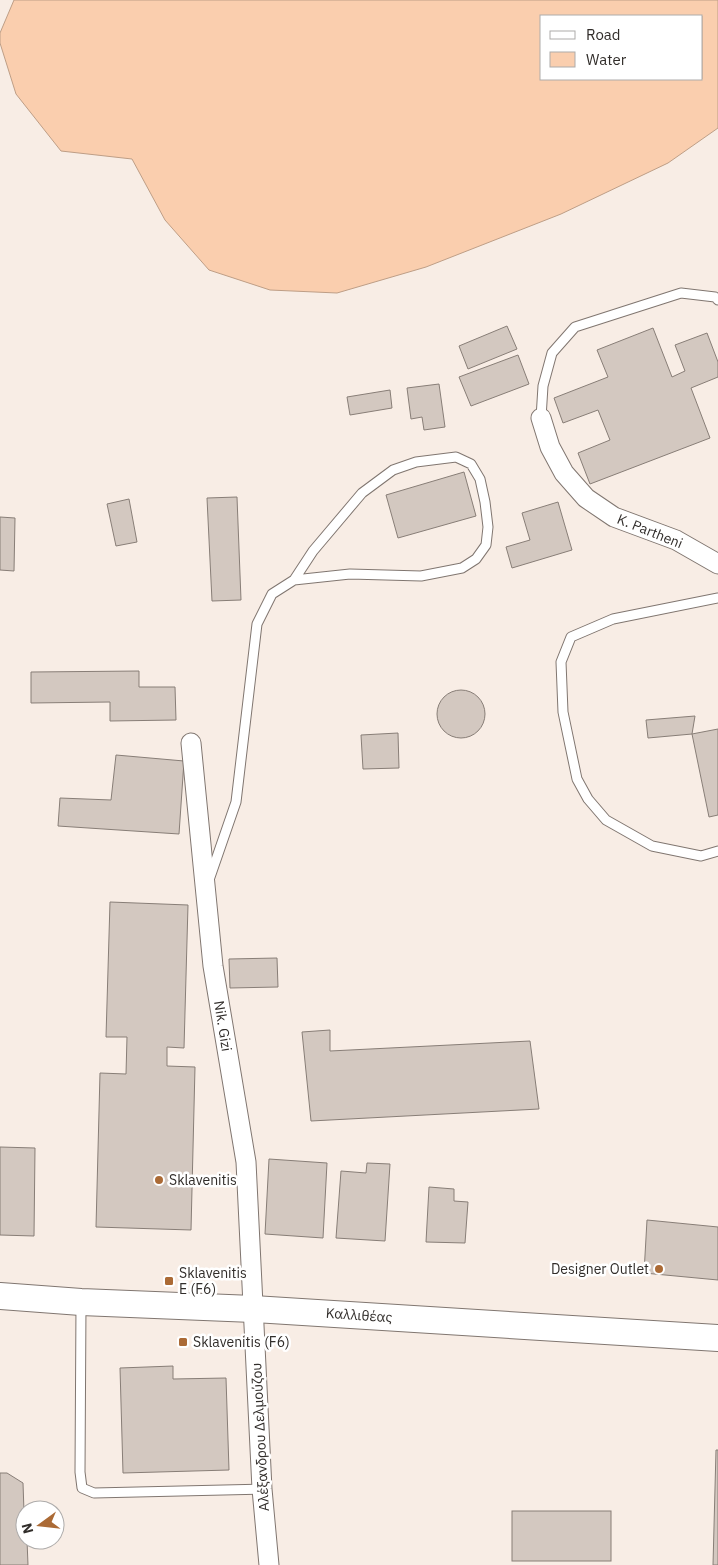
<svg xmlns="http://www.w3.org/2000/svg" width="718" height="1565" viewBox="0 0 718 1565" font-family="'IBM Plex Sans',sans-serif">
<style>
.water{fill:#faceae;stroke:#be9e86;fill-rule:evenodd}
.building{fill:#d3c8c0;stroke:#887e77}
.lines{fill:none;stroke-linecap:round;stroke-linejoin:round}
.service-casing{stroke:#807670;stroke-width:11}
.minor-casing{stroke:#807670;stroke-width:21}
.secondary-casing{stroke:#807670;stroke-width:28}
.service{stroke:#fff;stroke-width:9}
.minor{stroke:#fff;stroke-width:19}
.secondary{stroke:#fff;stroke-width:26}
.poi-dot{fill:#ab6a35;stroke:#fff;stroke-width:2}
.labels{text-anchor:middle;stroke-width:5;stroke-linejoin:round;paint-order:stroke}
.street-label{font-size:14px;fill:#312d2a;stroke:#fff}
.poi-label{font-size:14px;fill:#312d2a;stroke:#fff;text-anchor:start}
</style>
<rect width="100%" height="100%" fill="#f8ede5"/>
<path class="water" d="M 14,0 L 718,0 L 718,128 L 668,163 L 561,214 L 426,267 L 337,293 L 270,290 L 209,270 L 165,220 L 132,159 L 61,151 L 16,94 L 0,43 L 0,33 ZM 542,16 L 702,16 L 702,79 L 542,79 Z"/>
<g class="building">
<polygon points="507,326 517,349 468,369 459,346"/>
<polygon points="653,328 672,377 685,371 675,345 707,333 718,362 718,377 691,388 710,438 590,484 578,453 610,440 598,410 563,423 554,398 608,377 597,350"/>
<polygon points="518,355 529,384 471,406 459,377"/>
<polygon points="439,384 445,427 424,430 422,417 411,419 407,388"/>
<polygon points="390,390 392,408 350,415 347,397"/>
<polygon points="464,472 476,516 398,538 386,495"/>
<polygon points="237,497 241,600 212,601 207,498"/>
<polygon points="129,499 137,542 116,546 107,504"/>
<polygon points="558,502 572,550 512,568 506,547 530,540 522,513"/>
<polygon points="0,517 15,518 14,571 0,570"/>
<polygon points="139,671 139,687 175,687 176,720 110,721 110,702 31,703 31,672"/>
<circle cx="461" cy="714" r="24"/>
<polygon points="695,716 692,734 648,738 646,720"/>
<polygon points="718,729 718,815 709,817 692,734"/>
<polygon points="398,733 399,768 363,769 361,735"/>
<polygon points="116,755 184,761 179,834 58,826 60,798 111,800"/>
<polygon points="110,902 188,905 184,1048 167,1047 167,1066 195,1067 191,1230 96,1227 100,1073 126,1074 127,1037 106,1037"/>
<polygon points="277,958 278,987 230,988 229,959"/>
<polygon points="330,1030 330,1051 530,1041 539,1109 311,1121 302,1032"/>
<polygon points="0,1147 35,1148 34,1236 0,1235"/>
<polygon points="269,1159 327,1163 323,1238 265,1234"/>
<polygon points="367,1163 390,1164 385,1241 336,1238 341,1171 366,1173"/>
<polygon points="429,1187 454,1189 454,1201 468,1202 465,1243 426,1242"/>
<polygon points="647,1220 718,1227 718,1280 644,1273"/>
<polygon points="173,1366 173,1379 226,1378 229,1470 123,1473 120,1368"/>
<polygon points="716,1450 718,1450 718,1565 713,1565"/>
<polygon points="0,1473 7,1473 23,1483 25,1540 27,1540 28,1565 0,1565"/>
<rect x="512" y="1511" width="99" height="50"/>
</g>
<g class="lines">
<g class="service-casing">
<g id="service">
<polyline points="541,418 543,386 552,353 575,327 681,293 715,297 718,300"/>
<polyline points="718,598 613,619 571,637 561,662 563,712 577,779 588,799 606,820 652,846 701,856 718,851"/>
<polyline points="209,880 236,802 257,624 272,594 294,580 350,574 421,576 462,568 476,559 486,545 488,527 485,502 480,479 471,464 456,457 416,462 393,470 362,493 313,551 294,580"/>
<polyline points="81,1304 80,1472 82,1488 94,1493 262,1489"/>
</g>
</g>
<g class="minor-casing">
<g id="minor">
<polyline points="541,418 550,447 564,473 586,498 614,517 676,540 718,564"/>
<polyline points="191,743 213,966 246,1162 262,1489 269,1565"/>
</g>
</g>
<g class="secondary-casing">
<polyline id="secondary" points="0,1296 81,1302 253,1309 718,1338"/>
</g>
<use href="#service" class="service"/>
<use href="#minor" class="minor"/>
<use href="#secondary" class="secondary"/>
</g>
<g class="poi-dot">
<circle cx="159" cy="1180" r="5"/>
<circle cx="659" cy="1269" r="5"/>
<rect x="164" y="1276" width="10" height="10" rx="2.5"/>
<rect x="178" y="1337" width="10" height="10" rx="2.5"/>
</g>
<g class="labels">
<g class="street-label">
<text transform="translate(650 531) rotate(22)" y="5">K. Partheni</text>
<text transform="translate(223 1026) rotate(81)" y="5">Nik. Gizi</text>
<text transform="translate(359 1315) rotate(4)" y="5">Καλλιθέας</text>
<text transform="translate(260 1437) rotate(-93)" y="5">Αλέξανδρου Δελμούζου</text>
</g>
<g class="poi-label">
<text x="169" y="1185">Sklavenitis</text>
<text x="649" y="1274" text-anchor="end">Designer Outlet</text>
<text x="179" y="1278">Sklavenitis<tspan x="179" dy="16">E (F6)</tspan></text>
<text x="193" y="1347">Sklavenitis (F6)</text>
</g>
</g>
<rect x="540" y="15" width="162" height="65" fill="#ffffff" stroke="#adabaa"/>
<rect x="550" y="31" width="25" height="8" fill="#ffffff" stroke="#adabaa"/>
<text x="586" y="40" font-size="15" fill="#312d2a">Road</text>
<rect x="550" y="52" width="25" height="15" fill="#faceae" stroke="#adabaa"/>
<text x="586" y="65" font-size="15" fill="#312d2a">Water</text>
<g transform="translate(40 1525) rotate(255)"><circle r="24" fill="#ffffff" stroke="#adabaa"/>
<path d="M0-4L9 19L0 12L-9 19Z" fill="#ab6a35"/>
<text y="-8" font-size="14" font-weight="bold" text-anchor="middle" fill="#312d2a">N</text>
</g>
</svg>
